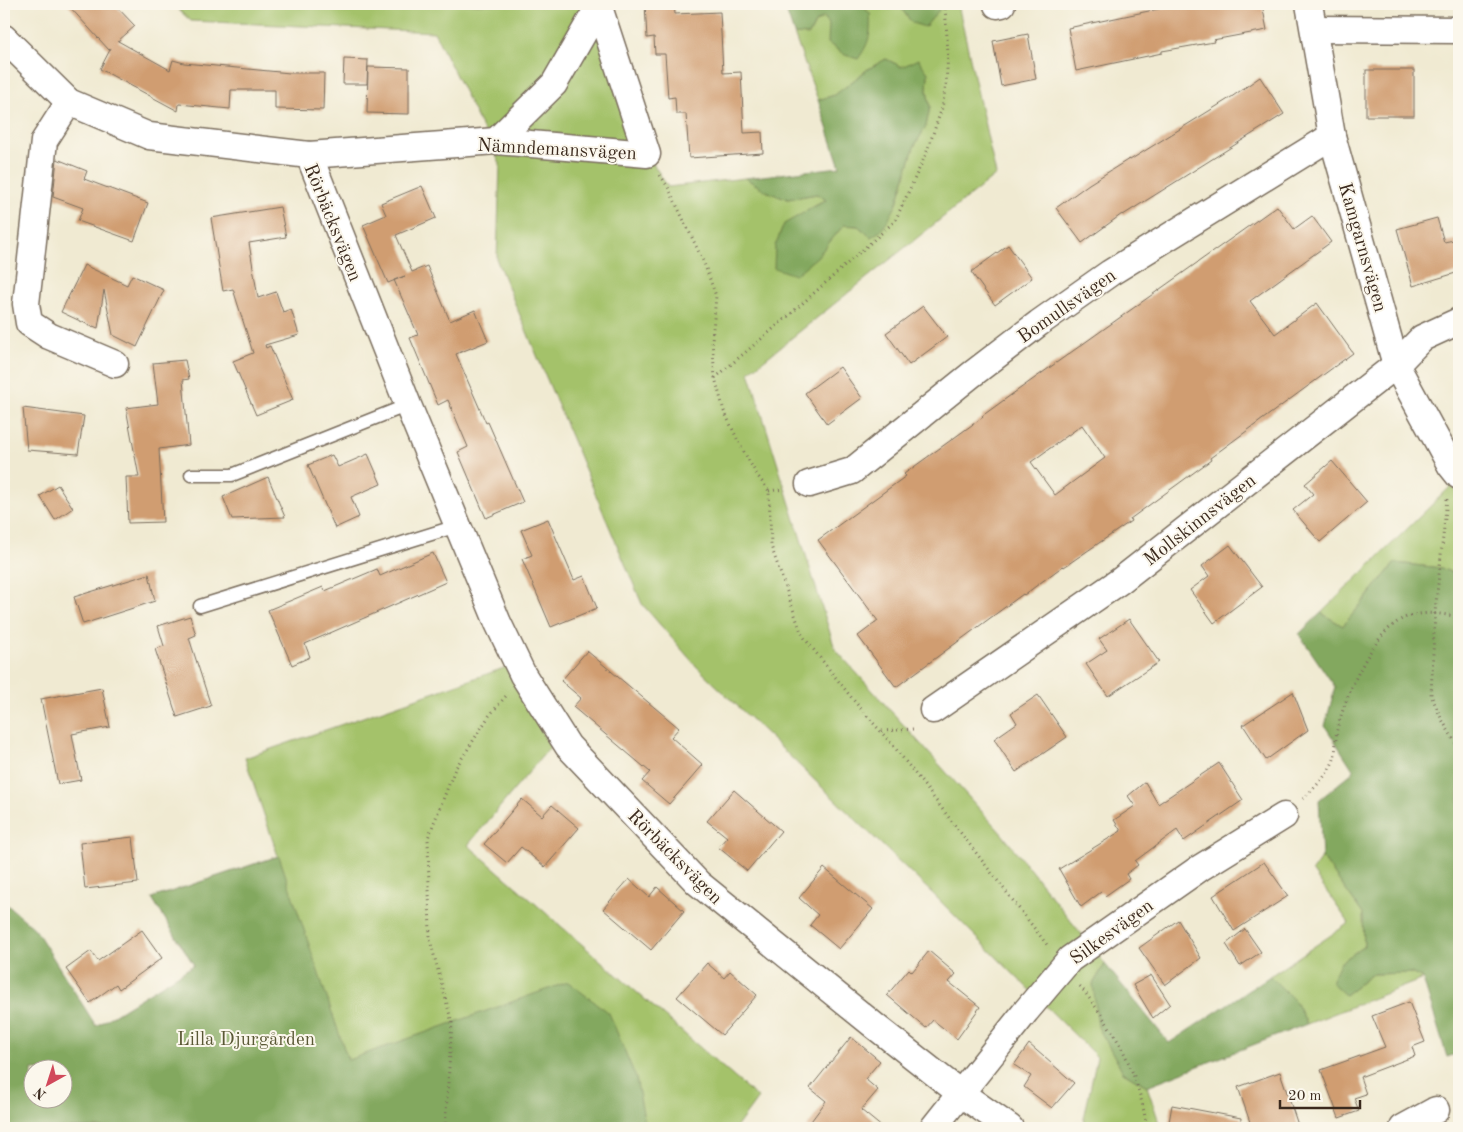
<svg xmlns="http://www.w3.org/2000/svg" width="1463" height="1132" viewBox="0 0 1463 1132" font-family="'Old Standard TT',serif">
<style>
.green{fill:#a4c26a;stroke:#707644}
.forest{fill:#83a85e;stroke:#5f693e;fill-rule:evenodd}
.building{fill:#d09d71;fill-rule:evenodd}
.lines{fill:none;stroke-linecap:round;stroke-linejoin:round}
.lane-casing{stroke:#7a6d5d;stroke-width:15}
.street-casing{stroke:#7a6d5d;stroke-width:29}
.path{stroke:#7a6d5d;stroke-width:3;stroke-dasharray:1 4;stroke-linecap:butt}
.lane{stroke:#fff;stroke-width:12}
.street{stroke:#fff;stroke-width:26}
.labels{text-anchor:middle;stroke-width:4;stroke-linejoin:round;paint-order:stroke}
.street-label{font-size:19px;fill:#3b2a1e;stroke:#fbf7ec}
.park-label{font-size:19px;fill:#5a5835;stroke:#fbf7ec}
</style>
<rect width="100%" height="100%" fill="#fbf7ec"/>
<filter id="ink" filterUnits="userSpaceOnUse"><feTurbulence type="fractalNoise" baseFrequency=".02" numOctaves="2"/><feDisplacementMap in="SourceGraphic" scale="10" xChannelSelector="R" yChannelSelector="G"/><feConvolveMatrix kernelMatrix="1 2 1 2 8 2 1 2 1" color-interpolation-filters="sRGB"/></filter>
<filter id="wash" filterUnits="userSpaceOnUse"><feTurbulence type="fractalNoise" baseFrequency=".0096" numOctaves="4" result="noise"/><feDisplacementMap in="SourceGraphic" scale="20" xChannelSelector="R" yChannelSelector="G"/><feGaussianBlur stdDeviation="1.12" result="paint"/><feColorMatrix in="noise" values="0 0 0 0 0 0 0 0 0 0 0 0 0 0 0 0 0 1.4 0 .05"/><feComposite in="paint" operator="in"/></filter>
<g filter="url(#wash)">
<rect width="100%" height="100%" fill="#f0ead2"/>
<g class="green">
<polygon points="172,4 598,4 647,154 668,187 745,178 768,192 788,199 817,194 826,200 809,209 817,257 844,225 858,226 871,237 896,206 914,147 926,126 930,107 927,91 928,73 902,67 886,59 868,69 835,95 818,100 794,34 809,35 815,23 824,17 829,24 870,13 859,4 898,4 912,23 939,10 939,4 958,4 996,175 749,372 835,649 1002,834 1105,964 1093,984 1123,1072 1147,1086 1158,1119 1158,1128 1082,1128 1097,1057 933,894 697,667 642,604 497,261 500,163 434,32 191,21"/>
<polygon points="1452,485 1459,496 1459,576 1441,568 1395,563 1343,626 1321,613"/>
<polygon points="507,667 550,747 468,845 758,1098 736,1128 16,1128 62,1100 62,1070 96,1026 194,965 152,898 278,856 245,758"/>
<polygon points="1322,857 1363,914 1364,946 1340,963 1345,995 1372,974 1411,973 1423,979 1307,1024 1295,1001 1270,976 1349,923 1312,871"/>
</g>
<g class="forest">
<path d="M 784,4 L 859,4 L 870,13 C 871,34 870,42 858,59 L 845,55 L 828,43 L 829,24 L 824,17 L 815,23 L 809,35 L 794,34 Z"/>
<polygon points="898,4 939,4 939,10 925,27 912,23"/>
<polygon points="886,59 902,67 918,59 928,73 927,91 930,107 926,126 914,147 896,206 882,230 871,237 858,226 844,225 817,257 795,275 774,268 775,246 784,224 826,200 817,194 788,199 768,192 745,178 840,167 818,100 835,95 868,69"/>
<polygon points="1395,563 1441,568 1459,576 1459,1053 1447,1057 1423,979 1411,973 1372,974 1345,995 1331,982 1340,963 1364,946 1363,914 1322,857 1319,800 1354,771 1325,726 1335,687 1299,634 1321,613 1343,626"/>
<path d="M 279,856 L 348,1060 L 568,982 L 609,1013 L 636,1078 L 646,1128 L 4,1128 L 4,902 L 35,929 L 96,1026 L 194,965 L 152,898 ZM 32,1070 L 62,1070 L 62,1100 L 32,1100 Z"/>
<polygon points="1105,964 1169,1043 1270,976 1295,1001 1307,1024 1147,1086 1123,1072 1098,1027 1093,984"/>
</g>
<g id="blocks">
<g class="building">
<polygon points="67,4 114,4 135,26 118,41 170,70 173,60 184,63 290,73 324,73 323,110 275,109 275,90 231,90 230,109 179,104 178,111 100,69 111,48 109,50"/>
<polygon points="645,4 674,4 675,14 720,12 723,73 741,72 744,133 762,132 763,153 689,158 686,114 676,114 675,97 668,98 665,54 655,54 654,37 647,38"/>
<polygon points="1182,4 1262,4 1267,30 1213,40 1214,42 1162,51 1162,53 1076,71 1068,28"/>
<polygon points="1028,34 1036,79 1001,86 993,41"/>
<polygon points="344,59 368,60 367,84 343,84"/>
<polygon points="368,67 409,68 409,114 367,113"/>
<rect x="1366" y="70" width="48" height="46"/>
<polygon points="1260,77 1284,114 1123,215 1122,214 1082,243 1056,208 1089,184 1129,159 1130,160 1230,98"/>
<polygon points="57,159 87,171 84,179 148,203 134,241 78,221 83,208 53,197"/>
<polygon points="422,186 436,218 396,235 412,272 427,266 450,321 475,310 488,341 456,354 486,423 488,422 523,502 486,518 458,452 468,447 448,400 438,405 410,338 418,335 394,280 405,276 388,283 363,225 386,215 381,203"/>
<path d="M 1277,206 L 1294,229 L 1312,216 L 1331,242 L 1250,301 L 1275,334 L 1317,303 L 1353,353 L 1210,458 L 1211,460 L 1130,519 L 1131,521 L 1064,567 L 1063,566 L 1024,595 L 1023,594 L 896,687 L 858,636 L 878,621 L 818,540 L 906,476 L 904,474 L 983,417 L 982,416 L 1011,395 ZM 1082,425 L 1105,458 L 1055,495 L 1031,462 Z"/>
<polygon points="280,207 286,237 249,243 258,298 276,292 283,312 291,309 299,335 265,345 266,348 270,346 293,400 256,415 233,361 253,353 233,289 223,291 211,218"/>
<polygon points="1437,218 1444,242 1459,239 1459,272 1413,286 1397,229"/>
<polygon points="1008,245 1032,278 995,305 971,272"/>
<polygon points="84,265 127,285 132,275 164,290 137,347 113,335 104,290 98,328 93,326 93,327 61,312"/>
<polygon points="923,306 947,337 909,365 886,333"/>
<polygon points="185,360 189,379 183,380 189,445 159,449 163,522 128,523 126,477 139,477 126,408 158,404 153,363"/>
<polygon points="840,367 862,398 827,424 805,393"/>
<polygon points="23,408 84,416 78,454 27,450"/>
<polygon points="368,454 381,484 351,497 359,517 335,528 308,465 332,455 338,467"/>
<polygon points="1332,461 1367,502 1320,542 1293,510 1313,494 1305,484"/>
<polygon points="268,477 285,517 232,519 223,497"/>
<polygon points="58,485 73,508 55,520 40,496"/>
<polygon points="548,519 574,580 584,576 597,608 551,627 522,559 532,555 521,530"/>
<polygon points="1230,545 1262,587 1214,623 1190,590 1209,576 1202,566"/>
<polygon points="433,553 446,582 305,644 310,657 292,665 268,610 323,587 325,591 377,569 380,576"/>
<polygon points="149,574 155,601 83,624 74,597"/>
<polygon points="190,616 196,635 189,638 211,706 177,717 155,649 164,646 158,626"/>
<polygon points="1129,619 1159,662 1108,696 1086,664 1107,650 1099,639"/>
<polygon points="587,651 679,728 671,737 703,765 669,804 642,781 650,772 573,707 581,698 561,681"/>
<polygon points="102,688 110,727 72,734 81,780 58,784 41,699"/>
<polygon points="1293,692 1308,730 1266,760 1243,725"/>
<polygon points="1038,695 1067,737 1016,772 994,739 1017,723 1011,713"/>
<polygon points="1219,763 1243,800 1184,841 1177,830 1135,861 1138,865 1126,874 1129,879 1105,896 1101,892 1081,907 1059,869 1121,831 1114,820 1135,806 1128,796 1145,782 1158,804"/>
<polygon points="734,790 781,831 747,871 718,847 727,837 707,821"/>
<polygon points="522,799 542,816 552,805 579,828 545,867 521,847 507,863 484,844"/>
<polygon points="133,837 138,883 85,889 80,843"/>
<polygon points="1264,862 1288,896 1234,931 1213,896"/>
<polygon points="824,868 873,909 839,949 810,925 818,915 799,898"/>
<polygon points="629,879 649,897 657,887 684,911 651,950 603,909"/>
<polygon points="1178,920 1201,958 1165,985 1139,948"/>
<polygon points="1245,929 1261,952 1240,966 1226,944"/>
<polygon points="142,930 162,958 119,989 116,984 90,1003 66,969 91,951 98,961"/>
<polygon points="929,951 956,974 949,982 980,1007 957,1039 933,1020 926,1028 887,995 909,969 912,972"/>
<polygon points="707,963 724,978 730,971 757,995 722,1035 677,997"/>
<polygon points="1151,975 1170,1004 1153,1018 1133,985"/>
<polygon points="1409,1002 1425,1042 1412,1047 1415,1056 1360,1077 1366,1094 1354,1098 1359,1111 1339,1118 1321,1070 1385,1047 1372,1016"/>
<polygon points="851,1037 880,1061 865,1079 878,1090 861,1110 883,1128 806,1128 826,1101 810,1088"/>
<polygon points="1029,1044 1074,1083 1052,1108 1024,1087 1031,1076 1014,1065"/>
<polygon points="1280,1072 1299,1128 1252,1128 1238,1087"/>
<polygon points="1172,1105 1241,1118 1240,1128 1168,1128"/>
</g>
</g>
</g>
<g filter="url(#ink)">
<use href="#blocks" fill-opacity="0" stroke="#7a6d5d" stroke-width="1"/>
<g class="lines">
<g class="lane-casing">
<g id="lane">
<polyline points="191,475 232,475 408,405"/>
<polyline points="200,606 457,526"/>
</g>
</g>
<g class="street-casing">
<g id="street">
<polyline points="1309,4 1332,136 1396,365 1451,466 1459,476"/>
<polyline points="997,5 1002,4"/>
<polyline points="1314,29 1459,30"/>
<polyline points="4,38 69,102 149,136 309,155 408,405 498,623 523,675 568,746 698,883 876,1027 960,1093 1010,1128"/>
<polyline points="69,102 44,141 26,304 29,323 49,336 115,364"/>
<polyline points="496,141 554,84 599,6"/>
<polyline points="309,155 496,141 647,154 598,4"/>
<polyline points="809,484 852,471 971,375 1039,323 1110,273 1332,136"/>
<polyline points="933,710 1120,581 1396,365 1422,338 1459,321"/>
<polyline points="933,1128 1026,1011 1070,959 1200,868 1284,816"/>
<polyline points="1403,1128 1436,1110"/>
</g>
</g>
<g class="path">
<polyline points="660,175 668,187 704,263 716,296 712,341 715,378 724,411 740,445 757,475 769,491 771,546 802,635 855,702 896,749 1048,946"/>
<polyline points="715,378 786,318 895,221 926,154 942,108 946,84 948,54 945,4"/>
<polyline points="769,491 784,489"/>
<polyline points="1447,499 1435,612 1431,695 1441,718 1459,749"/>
<polyline points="882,731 913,729"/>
<path d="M 1303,799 C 1314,788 1325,778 1332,764 C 1337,755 1335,741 1337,730 C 1345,697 1374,625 1410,616 C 1428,611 1442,614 1459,617"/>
<path d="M 1080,986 C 1117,1034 1137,1067 1147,1128"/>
<polyline points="445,1128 452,1023 430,940 428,838 455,769 489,716 506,696"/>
</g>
<use href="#lane" class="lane"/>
<use href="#street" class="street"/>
</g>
</g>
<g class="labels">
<g class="street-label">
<text transform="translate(557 148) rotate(3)" y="7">Nämndemansvägen</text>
<text transform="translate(334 222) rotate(68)" y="7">Rörbäcksvägen</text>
<text transform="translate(1364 247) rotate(74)" y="7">Kamgarnsvägen</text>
<text transform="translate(1066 305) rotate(-35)" y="7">Bomullsvägen</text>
<text transform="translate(1199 519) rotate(-38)" y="7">Mollskinnsvägen</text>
<text transform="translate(676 856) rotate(45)" y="7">Rörbäcksvägen</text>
<text transform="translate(1111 931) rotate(-36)" y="7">Silkesvägen</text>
</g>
<g class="park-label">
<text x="246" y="1045">Lilla Djurgården</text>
</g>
</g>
<rect width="1463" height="1132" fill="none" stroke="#fbf7ec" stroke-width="20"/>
<g transform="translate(48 1084) rotate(219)"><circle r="24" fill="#fbf7ec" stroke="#aea59a"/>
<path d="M0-4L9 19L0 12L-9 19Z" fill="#d1495b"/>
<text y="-8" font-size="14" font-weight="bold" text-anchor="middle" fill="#3b2a1e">N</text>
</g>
<path d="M1280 1100v8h80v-8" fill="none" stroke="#3b2a1e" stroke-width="2.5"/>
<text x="1288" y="1100" font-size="15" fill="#3b2a1e" stroke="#fbf7ec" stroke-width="4" paint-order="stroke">20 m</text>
</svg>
